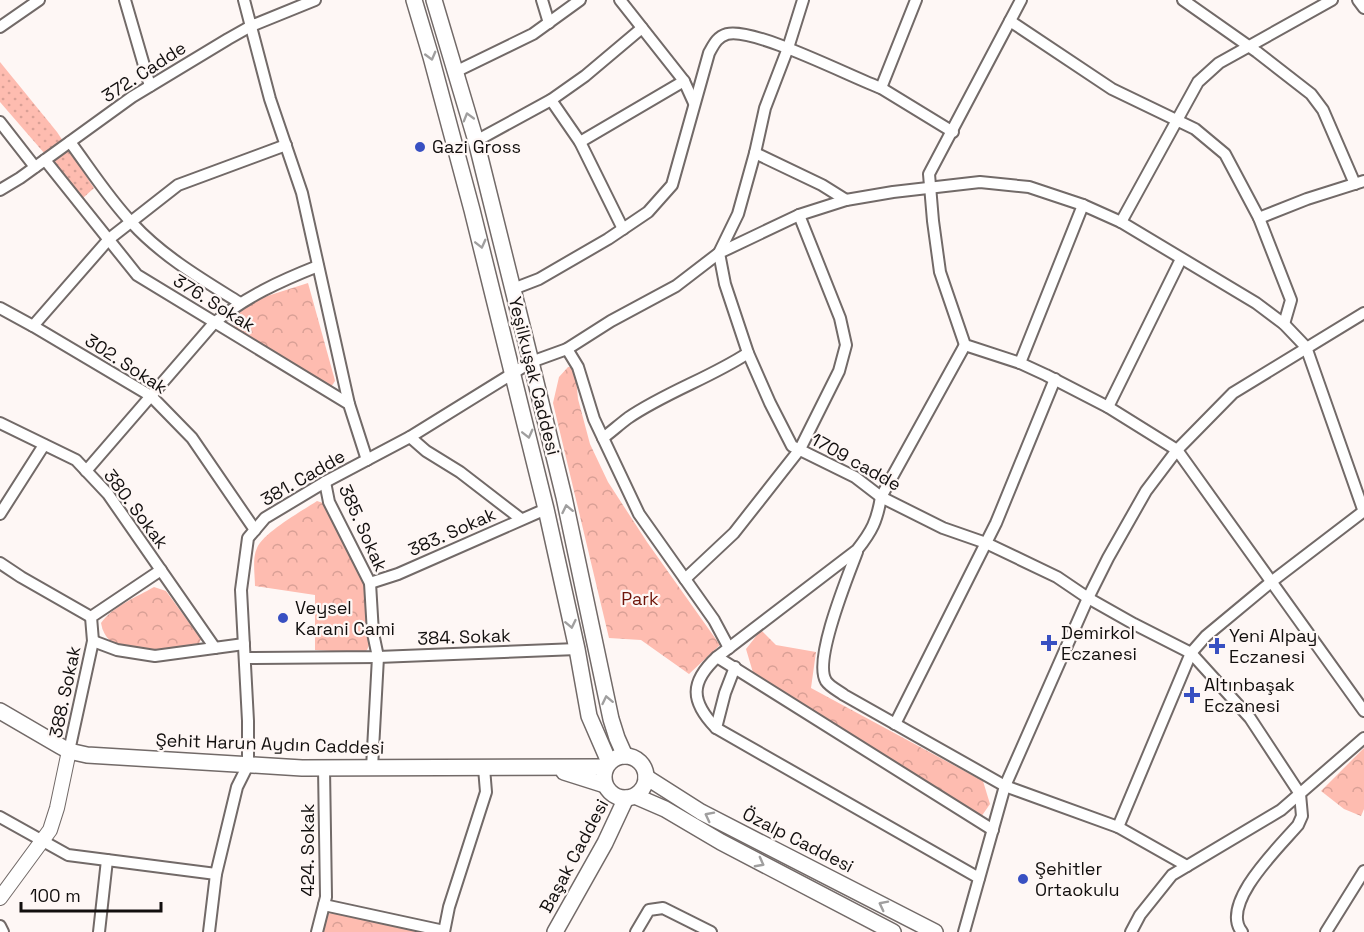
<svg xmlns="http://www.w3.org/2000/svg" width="1364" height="932" viewBox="0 0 1364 932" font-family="'Space Grotesk',sans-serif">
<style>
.grass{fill:url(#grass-dots)}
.park{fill:url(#park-crowns)}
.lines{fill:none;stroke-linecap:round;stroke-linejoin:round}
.minor-casing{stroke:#726a68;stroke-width:14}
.tertiary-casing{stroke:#726a68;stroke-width:16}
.secondary-casing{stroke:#726a68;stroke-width:18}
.minor{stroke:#fff;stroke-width:10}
.tertiary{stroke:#fff;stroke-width:14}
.secondary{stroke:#fff;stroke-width:15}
.oneway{stroke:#a09f9f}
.poi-dot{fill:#3850c2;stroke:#fef7f5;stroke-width:2}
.labels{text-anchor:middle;stroke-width:4.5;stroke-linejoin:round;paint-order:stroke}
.street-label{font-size:18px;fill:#120f0e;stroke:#fef7f5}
.poi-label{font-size:18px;fill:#120f0e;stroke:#fef7f5;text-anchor:start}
.park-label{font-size:18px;fill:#6f150a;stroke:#fef7f5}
</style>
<defs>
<pattern id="grass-dots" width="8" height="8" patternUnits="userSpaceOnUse" patternTransform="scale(1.5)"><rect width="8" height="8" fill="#febcb0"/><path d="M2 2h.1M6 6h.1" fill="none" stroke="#d9a096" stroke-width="1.8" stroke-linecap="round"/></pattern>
<pattern id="park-crowns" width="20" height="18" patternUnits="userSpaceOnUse" patternTransform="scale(1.5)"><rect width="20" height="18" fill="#febcb0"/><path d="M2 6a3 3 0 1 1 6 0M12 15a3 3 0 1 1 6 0" fill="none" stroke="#d9a096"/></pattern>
</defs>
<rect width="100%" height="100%" fill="#fef7f5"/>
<polygon class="grass" points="0,62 57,132 94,188 83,198 0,102"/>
<g class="park">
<polygon points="308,283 334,377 335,381 331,387 234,327 234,318 248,304 261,298"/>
<polygon points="568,367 575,367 578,399 590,444 608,482 647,542 720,645 689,674 641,640 609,638 553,403 559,377"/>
<path d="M 317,501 L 323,503 L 364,582 L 370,643 L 367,650 L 363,653 L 315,650 L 315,595 L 255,586 C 255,575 252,558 257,548 C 264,532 302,511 317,501 Z"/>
<path d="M 154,587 L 166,591 L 201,639 L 198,646 C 178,650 119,655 106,636 C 103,632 102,627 101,623 C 113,606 137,597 154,587 Z"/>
<polygon points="761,630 776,645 816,652 811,688 983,781 990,804 981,817 754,676 746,649"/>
<polygon points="1364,748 1364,809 1361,816 1344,809 1321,791"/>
<polygon points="334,913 424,932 321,932 326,914"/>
</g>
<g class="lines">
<g class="minor-casing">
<g id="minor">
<polyline points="125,0 150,86"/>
<polyline points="244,0 270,99 302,193 349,404"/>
<polyline points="542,0 549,23"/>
<polyline points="620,0 684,81 694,103"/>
<polyline points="1021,0 929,174 933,221 940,272 965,345 1020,363 1046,375 1108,407 1177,450 1364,711"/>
<polyline points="1183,0 1257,52 1311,94 1323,110 1355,184"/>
<polyline points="1358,0 1364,8"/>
<polyline points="1010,21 1112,89 1195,129 1225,154 1259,218 1291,300 1284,324"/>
<polyline points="0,27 39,0"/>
<polyline points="455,72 533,34 580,0"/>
<polyline points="881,88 953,132"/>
<polyline points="551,100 580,142 623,229"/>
<polyline points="0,122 35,167"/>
<polyline points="476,141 551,100 585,76 642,28"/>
<path d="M 70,142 C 90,169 109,199 132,223 C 162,256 203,280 240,303"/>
<polyline points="580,142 684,81"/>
<polyline points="755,153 822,185 846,200"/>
<polyline points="45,160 137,275 349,404 367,460"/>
<polyline points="0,190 20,178 132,97 228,39 251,26 315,0"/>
<polyline points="1259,218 1307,199 1364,181"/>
<polyline points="1121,222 1198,82 1219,63 1332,0"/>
<path d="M 513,289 L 539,279 L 608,239 L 648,212 L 672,185 L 709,53 C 714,44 717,37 727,34 C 754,27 851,77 881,88 L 916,0"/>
<polyline points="0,308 33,326 151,396 192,438 255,530"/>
<polyline points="33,326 109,239 178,185 286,145"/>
<path d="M 965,345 L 881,497 C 877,521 872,531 857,550 L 717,657 C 690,682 690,701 716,728 L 979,878"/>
<polyline points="567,349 578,367 594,419 639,514 714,620 729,648"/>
<polyline points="1020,363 1083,205"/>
<polyline points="1108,407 1181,259"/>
<polyline points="0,423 76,460 108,494 215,648"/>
<polyline points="410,437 426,451 460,472 521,519"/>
<path d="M 603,438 C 611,432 620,424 628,418 C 666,392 710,378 748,353"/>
<path d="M 86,471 L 214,323 C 245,297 280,281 318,266"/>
<polyline points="325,482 329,502 370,583 373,633 378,657 372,768"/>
<polyline points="0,514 44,445"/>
<path d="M 857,552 C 848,576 813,660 826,681 C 830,687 839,691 844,695 L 1005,786 L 1118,827 L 1187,866"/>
<polyline points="0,563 21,577 91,617"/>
<polyline points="685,579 734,533 800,449 839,371 846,345 840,318 799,215"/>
<polyline points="370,583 398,574 546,509"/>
<polyline points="93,641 117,650 155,656 244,644"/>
<polyline points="717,657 993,830"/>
<polyline points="245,658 378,657 577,649"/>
<polyline points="895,724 996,523 1055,379"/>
<polyline points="716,728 725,693 735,667"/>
<polyline points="69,751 93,641 91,617 161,570"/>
<polyline points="0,817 68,855 216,874"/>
<polyline points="1118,827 1191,653 1206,636 1271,582 1364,511"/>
<polyline points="324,905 444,931"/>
<polyline points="0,926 3,932"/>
<polyline points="99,932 107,860"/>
<polyline points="209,932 216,874 237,787 248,765 248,721 241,590 248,538 265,518 325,482 410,437 531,362 567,349 611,321 676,286 719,253 738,214 755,153 765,108 788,48 803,0"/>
<polyline points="317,932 326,897 324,768"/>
<polyline points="444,932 449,907 486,792 484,768"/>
<polyline points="636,932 649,910 663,908 711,932"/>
<polyline points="964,932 1005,786 1088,598 1108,558 1146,491 1177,450 1233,393 1364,313"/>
<polyline points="1131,932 1140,915 1172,875 1281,810 1364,738"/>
<path d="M 1242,932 C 1219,904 1280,846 1298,825 L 1302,816 L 1300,794 L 1250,718 L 1191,653 L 1134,624 L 1088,598 L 1057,577 L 986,543 L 943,528 L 881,497 L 855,477 L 792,446 L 770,403 L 748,353 L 725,284 L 719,253 L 799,215 L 846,200 L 893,192 L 980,182 L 1029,187 L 1083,205 L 1121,222 L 1256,303 L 1284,324 L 1306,347 L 1364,512"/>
<polyline points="1326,932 1364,871"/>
</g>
</g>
<g class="tertiary-casing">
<polyline id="tertiary" points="0,898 50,830 57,808 69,751"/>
</g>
<g class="secondary-casing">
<g id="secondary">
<polyline points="414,0 431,57 472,210 546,509 577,649 589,716 609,762"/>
<polyline points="434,0 476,141 531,362 564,497 611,719 617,738 625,756"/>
<polyline points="0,711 60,746 69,751 87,755 302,768 606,767"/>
<circle cx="625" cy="777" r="21"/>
<polyline points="564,772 605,785"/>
<polyline points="646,777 701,812 935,932"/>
<polyline points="635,796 665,809 721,842 893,932"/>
<polyline points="555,932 605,843 626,798"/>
</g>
</g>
<use href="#minor" class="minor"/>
<use href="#tertiary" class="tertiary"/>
<use href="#secondary" class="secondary"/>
</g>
<defs><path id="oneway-chevron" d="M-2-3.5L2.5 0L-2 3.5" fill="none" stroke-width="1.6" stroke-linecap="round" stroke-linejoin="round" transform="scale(1.5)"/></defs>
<g class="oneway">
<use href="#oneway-chevron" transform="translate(431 56) rotate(75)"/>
<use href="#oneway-chevron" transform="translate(468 117) rotate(-106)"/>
<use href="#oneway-chevron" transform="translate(481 244) rotate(76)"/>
<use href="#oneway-chevron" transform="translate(528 434) rotate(76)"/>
<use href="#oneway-chevron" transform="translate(567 509) rotate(-102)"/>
<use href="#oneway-chevron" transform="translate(571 624) rotate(78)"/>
<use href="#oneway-chevron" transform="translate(607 700) rotate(-102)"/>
<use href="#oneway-chevron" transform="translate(709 816) rotate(-153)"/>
<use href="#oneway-chevron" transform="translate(760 863) rotate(28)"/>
<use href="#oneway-chevron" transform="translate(883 905) rotate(-153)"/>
</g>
<g class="poi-dot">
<circle cx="420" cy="147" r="6"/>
<circle cx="283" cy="618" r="6"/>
<path d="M1046 634h6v6h6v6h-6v6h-6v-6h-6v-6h6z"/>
<path d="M1214 637h6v6h6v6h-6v6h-6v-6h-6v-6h6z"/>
<path d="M1189 686h6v6h6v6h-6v6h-6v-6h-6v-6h6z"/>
<circle cx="1023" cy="879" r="6"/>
</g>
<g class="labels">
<g class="street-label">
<text transform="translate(144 72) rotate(-33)" y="6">372. Cadde</text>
<text transform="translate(214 303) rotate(32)" y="6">376. Sokak</text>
<text transform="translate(126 364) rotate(33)" y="6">302. Sokak</text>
<text transform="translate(534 376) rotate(76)" y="6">Yeşilkuşak Caddesi</text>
<text transform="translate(856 462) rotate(29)" y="6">1709 cadde</text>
<text transform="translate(303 478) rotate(-30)" y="6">381. Cadde</text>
<text transform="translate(136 509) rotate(53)" y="6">380. Sokak</text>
<text transform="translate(363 528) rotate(66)" y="6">385. Sokak</text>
<text transform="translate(452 532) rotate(-24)" y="6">383. Sokak</text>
<text transform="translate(464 637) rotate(-2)" y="6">384. Sokak</text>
<text transform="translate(65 692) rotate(-78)" y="6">388. Sokak</text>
<text transform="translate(270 744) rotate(2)" y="6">Şehit Harun Aydın Caddesi</text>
<text transform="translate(798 840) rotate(27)" y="6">Özalp Caddesi</text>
<text transform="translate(308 850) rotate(-90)" y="6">424. Sokak</text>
<text transform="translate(574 856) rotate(-62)" y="6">Başak Caddesi</text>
</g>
<g class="poi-label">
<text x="432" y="153">Gazi Gross</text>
<text x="295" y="614">Veysel<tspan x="295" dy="21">Karani Cami</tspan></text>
<text x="1061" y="639">Demirkol<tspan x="1061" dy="21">Eczanesi</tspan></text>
<text x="1229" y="642">Yeni Alpay<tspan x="1229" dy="21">Eczanesi</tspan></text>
<text x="1204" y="691">Altınbaşak<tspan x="1204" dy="21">Eczanesi</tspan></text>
<text x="1035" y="875">Şehitler<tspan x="1035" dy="21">Ortaokulu</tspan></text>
</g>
<g class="park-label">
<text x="640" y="605">Park</text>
</g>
</g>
<path d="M21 902v9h140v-9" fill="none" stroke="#120f0e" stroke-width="3"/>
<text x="30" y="902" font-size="18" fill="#120f0e" stroke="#fef7f5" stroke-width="4.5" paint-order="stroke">100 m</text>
</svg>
